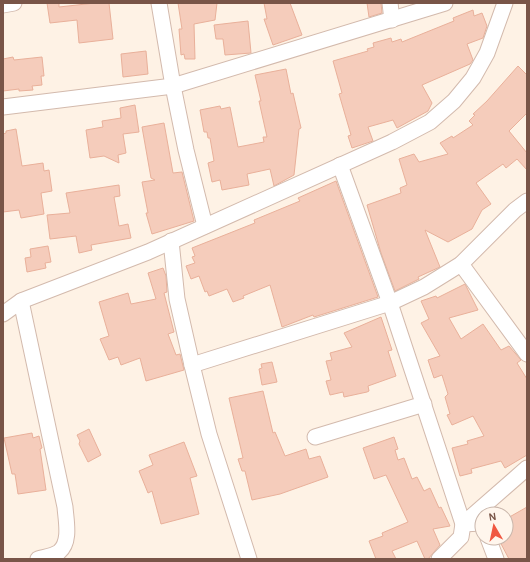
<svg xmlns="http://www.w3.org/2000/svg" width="530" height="562" viewBox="0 0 530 562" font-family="'Alegreya Sans',sans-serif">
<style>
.building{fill:#f5ccbb;stroke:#e9b09a}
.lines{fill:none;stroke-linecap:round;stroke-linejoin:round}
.minor-casing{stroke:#d3baad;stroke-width:17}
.minor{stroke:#fff;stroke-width:15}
</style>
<rect width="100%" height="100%" fill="#fef2e5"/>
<g class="building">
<polygon points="47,3 59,3 59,7 95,3 109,3 113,39 79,43 77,20 50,23"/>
<polygon points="178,3 217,3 215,20 194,24 195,59 185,59 184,54 181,55 179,29 182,29"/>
<polygon points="264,3 290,3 302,35 273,45 264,19 267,19"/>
<polygon points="367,3 381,3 382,13 369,17"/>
<polygon points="473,10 474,16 482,13 487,26 483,38 467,44 473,60 470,64 422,85 432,103 428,111 397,128 393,120 368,127 373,141 352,148 348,136 351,135 339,94 342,93 333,61 368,51 367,49 374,47 373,43 391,38 392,42 401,39 402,42 454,21 453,18"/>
<polygon points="248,21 251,53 225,55 223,39 216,39 214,25"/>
<polygon points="146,51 148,74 123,77 121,54"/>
<polygon points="13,57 14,60 42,57 44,76 41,76 42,85 32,86 33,90 19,91 19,89 3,91 3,59"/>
<polygon points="518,66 527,75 527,113 509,131 527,153 527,170 517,159 506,168 503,164 476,183 491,204 482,210 472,229 448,242 425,230 440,267 418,277 419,279 395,291 381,253 367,205 401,193 400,188 407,185 399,159 414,154 419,162 448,154 440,143 452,136 453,138 473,125 469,121 475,115 473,114 487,101"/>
<polygon points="286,69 291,94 293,93 301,128 299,129 294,175 274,186 270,169 247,174 249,185 222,190 220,180 212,182 208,163 214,161 210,138 208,138 207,132 204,132 200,110 220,106 221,109 230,107 238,147 264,142 263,137 267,137 259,101 261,101 255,75"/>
<polygon points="135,105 139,132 123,134 126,153 118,155 119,163 104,156 90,158 86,130 103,127 102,121 121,118 120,108"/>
<polygon points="164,123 173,173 182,172 194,221 152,234 146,213 148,213 142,182 155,180 151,178 142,127"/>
<polygon points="16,129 22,166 43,163 44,171 49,170 52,191 41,193 44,214 21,218 19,210 3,212 3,134 6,133 6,131"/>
<polygon points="336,181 378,297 314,317 313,315 282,327 270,285 243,296 244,298 233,302 227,289 209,296 207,291 205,292 199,276 191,279 186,266 195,263 192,257 195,256 192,248 255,223 254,220 300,201 298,198"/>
<polygon points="119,185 120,196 114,197 119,226 128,224 131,238 91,245 92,250 79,253 76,236 50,239 47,215 70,213 66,193"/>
<polygon points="48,246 51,262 45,263 46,268 27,272 25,258 31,257 30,249"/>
<polygon points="163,268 166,276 167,292 164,293 174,332 168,334 176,355 180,354 184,370 146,381 140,358 121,365 118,357 109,360 100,339 109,336 99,302 128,293 131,304 156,299 148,273"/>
<polygon points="465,284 478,310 449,318 461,339 483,324 501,350 509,346 521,360 517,363 527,379 527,455 505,468 501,461 471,469 472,473 460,476 452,448 468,444 467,441 484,436 473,416 452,425 447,415 450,414 445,397 448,394 442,375 434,378 428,360 440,356 421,323 429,319 421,301 436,296 437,298"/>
<polygon points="381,317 392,350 388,351 396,376 368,386 369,391 367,392 344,397 343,392 330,395 326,381 331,380 326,361 332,360 330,353 352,347 344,333"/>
<polygon points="272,362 277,382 262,385 259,369 262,368 261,364"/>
<polygon points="263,391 273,433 275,432 285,456 306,449 309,459 320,456 328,477 280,494 252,500 245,471 242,471 238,459 243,458 229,398"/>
<polygon points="89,429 101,455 88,462 79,444 80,441 77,435"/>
<polygon points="32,433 33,438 39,436 42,448 40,449 46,490 18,494 15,474 12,474 4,438"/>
<polygon points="394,437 398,449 395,450 398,460 404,458 412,479 417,477 424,491 430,488 439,508 441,507 450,526 433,529 440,545 428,559 425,559 417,541 392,551 396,559 376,559 369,541 383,536 382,533 408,522 386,475 374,479 363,448"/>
<polygon points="184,442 197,476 190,478 199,514 161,524 152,491 148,493 139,471 153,465 149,455"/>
<polygon points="527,507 527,559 509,559 498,538 506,538 506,519"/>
</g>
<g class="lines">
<g class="minor-casing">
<g id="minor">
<polyline points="159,3 173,86 186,150 205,226"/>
<polyline points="390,3 392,20"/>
<polyline points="3,5 14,3"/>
<polyline points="3,107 173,86 445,3"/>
<polyline points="340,165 390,303 463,524 481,523 482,525"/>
<polyline points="171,241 177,299 192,365 209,434 249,559"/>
<polyline points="461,264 527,354"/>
<path d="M 21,301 L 65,507 C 66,521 71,542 59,552 C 53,556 45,557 38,559"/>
<polyline points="3,314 21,301 148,252 392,142 430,122 454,101 473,78 487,53 505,3"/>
<polyline points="192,365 390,303 424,287 461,264 515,210 527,201"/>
<polyline points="315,437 424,404"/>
<polyline points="488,538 496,559"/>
<polyline points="439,559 461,537 463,524 527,468"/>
</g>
</g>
<use href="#minor" class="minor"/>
</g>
<rect width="530" height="562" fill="none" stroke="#795548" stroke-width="8"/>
<g transform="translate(494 526) rotate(351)"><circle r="19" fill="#fff6ed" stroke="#c9b6ab"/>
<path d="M0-3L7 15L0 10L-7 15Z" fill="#f05842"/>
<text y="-6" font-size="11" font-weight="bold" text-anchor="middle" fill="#795548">N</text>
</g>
</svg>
